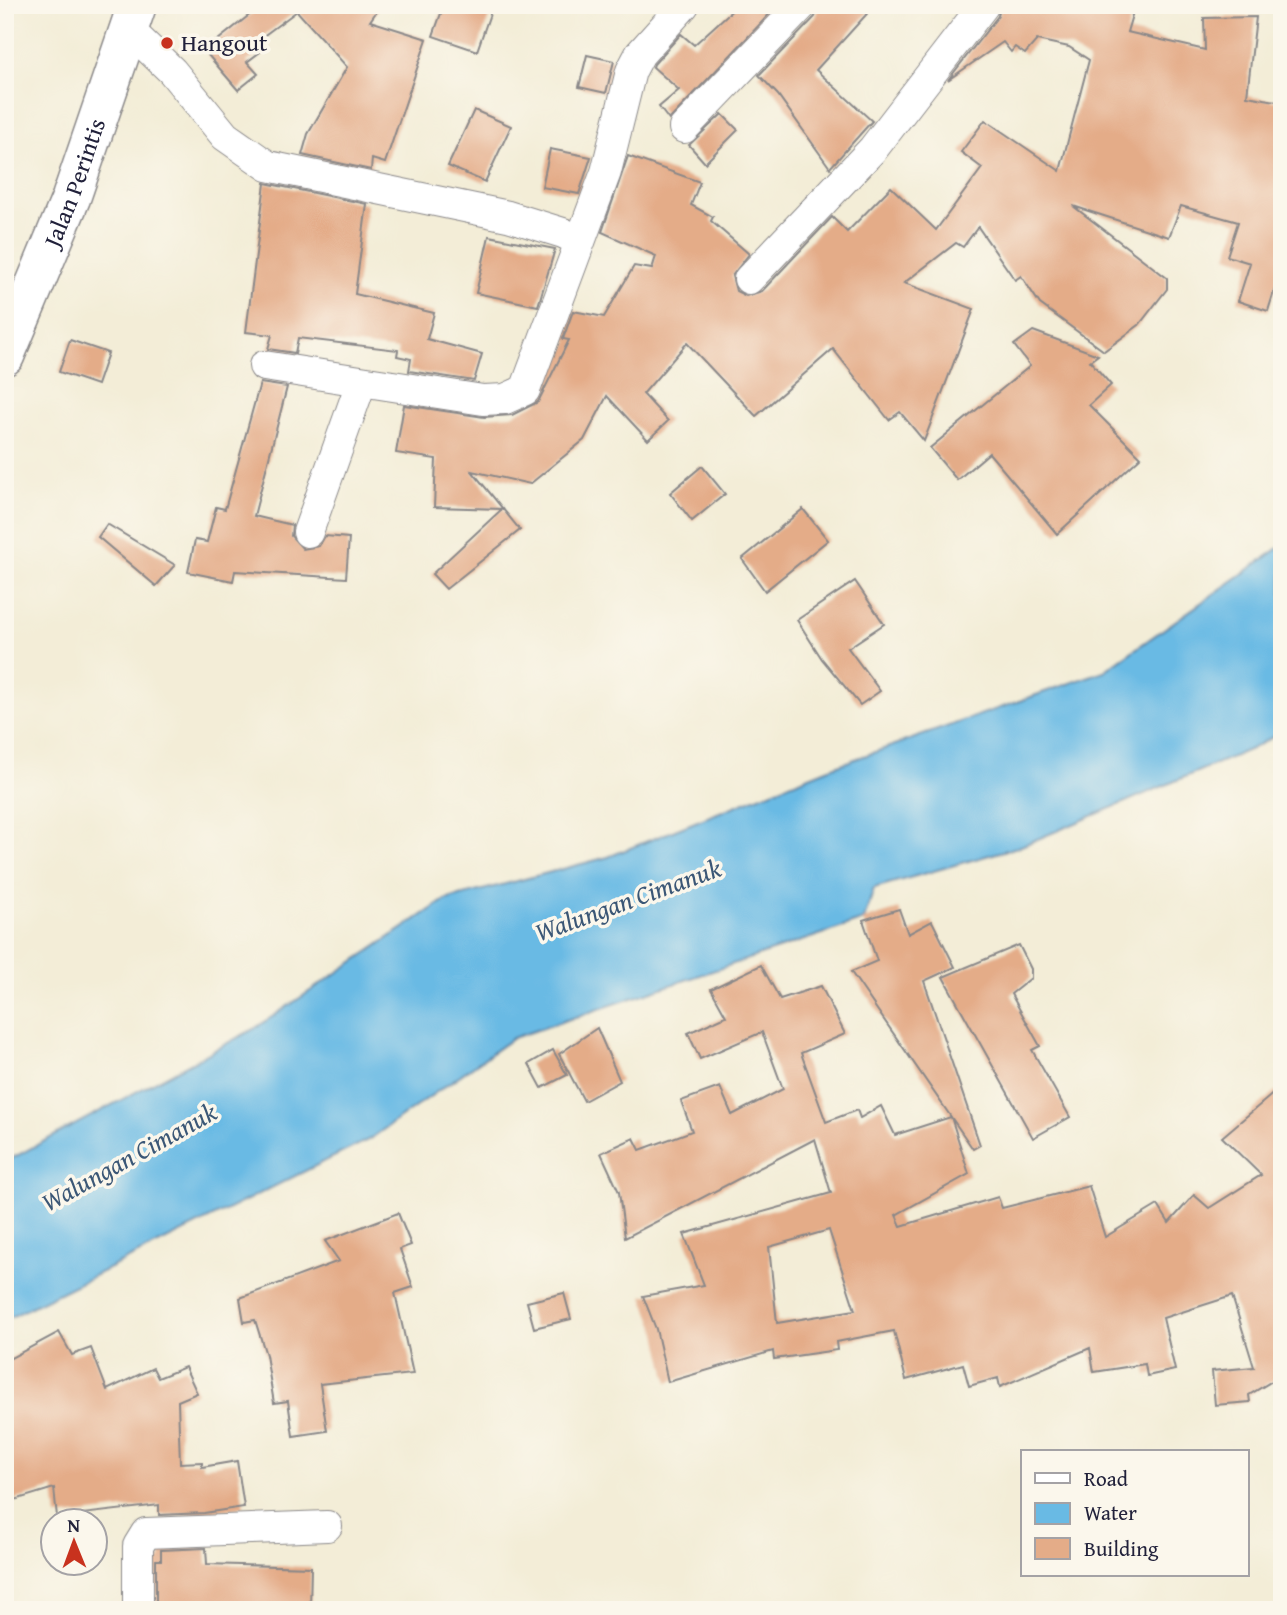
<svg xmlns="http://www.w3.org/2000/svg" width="1287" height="1615" viewBox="0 0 1287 1615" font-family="'Gentium Book Plus',serif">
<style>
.water{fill:#69bae4;stroke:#466e90;stroke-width:2}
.building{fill:#e4ac88;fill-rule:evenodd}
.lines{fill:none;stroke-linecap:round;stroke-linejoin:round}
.street-casing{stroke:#8a8889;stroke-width:32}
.secondary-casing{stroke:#8a8889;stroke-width:41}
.street{stroke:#fff;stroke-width:30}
.secondary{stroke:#fff;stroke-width:38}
.poi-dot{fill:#c8321e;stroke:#fbf7ec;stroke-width:2.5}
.labels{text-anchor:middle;stroke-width:7;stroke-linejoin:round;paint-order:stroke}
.poi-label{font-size:24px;fill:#22223b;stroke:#fbf7ec;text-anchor:start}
.street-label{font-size:24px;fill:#22223b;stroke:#fbf7ec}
.water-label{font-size:26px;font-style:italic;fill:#3b5776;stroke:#fbf7ec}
</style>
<rect width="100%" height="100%" fill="#fbf7ec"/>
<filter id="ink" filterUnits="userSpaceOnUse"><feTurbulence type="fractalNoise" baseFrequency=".0143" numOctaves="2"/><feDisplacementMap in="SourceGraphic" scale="14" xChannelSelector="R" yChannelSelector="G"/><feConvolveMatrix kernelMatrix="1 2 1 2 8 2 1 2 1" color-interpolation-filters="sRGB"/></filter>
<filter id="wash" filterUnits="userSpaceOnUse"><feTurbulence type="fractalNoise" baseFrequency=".00686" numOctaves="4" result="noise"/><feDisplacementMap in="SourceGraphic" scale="28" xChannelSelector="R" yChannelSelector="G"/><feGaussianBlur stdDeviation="1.57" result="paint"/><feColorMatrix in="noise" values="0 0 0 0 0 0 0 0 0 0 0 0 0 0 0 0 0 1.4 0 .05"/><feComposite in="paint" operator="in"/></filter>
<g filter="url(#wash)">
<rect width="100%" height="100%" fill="#f3edd7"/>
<polygon class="water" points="1282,546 1282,732 1251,749 1021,846 874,888 864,920 513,1038 370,1139 5,1320 5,1162 254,1029 445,900 608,857 827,769 1104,671"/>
<g id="blocks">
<g class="building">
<polygon points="262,5 381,5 370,21 427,39 385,163 372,159 371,170 302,155 308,134 347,67 297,11 258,40 264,49 247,62 258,74 238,90 208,55 211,52 208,48"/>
<polygon points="444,5 493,5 477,51 433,36"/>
<polygon points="738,5 778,5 669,120 659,107 679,90 653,67 654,64 681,34 694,45"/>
<polygon points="819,5 875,5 816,70 872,121 830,168 778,95 759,75 815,17"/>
<polygon points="1001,5 1135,5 1127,32 1205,50 1204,18 1256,17 1247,96 1282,102 1282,266 1268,311 1238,301 1250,263 1227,256 1238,222 1181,206 1169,237 1073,206 1167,278 1167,289 1139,325 1104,351 1040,304 1021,276 1015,280 978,227 963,247 956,243 904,283 974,309 924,441 900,412 889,420 833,349 756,416 687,343 643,394 668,421 648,440 607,396 584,440 530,484 472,471 520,530 446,589 432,574 502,509 434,507 436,459 396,453 404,405 484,417 512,415 538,402 569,340 563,339 573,311 604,317 634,266 652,269 656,256 602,232 628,156 700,182 691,205 713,217 711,221 749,254 732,276 736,291 746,296 762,291 832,217 847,232 891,187 936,230 982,168 961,152 985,120 1060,171 1089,60 1069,47 1037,40 1025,54 1015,47 1011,52 1003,42 948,80 998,16"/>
<polygon points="587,55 614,61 606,93 579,87"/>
<polygon points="474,110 511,126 485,182 448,166"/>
<polygon points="722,114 738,130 705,163 689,145"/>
<polygon points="550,149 591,157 579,194 542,187"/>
<polygon points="265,183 367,204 355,294 434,313 427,339 482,354 474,381 409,371 411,359 397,356 398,350 298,338 295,353 268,349 272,335 246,332"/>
<polygon points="489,236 555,249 538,306 476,293"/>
<polygon points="1033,331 1098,355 1090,361 1111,385 1089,405 1141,457 1057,534 989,453 957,480 930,448 1030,366 1014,345"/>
<polygon points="70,340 108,353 97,385 59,372"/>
<polygon points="260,383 287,387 254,516 292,525 291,536 303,549 319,546 325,536 349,538 346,578 235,571 233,581 188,572 195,540 207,542 216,507 225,509"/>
<polygon points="702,466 725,494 692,521 670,493"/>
<polygon points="803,509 828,540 765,591 742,559"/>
<polygon points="107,524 175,565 156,586 98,537"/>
<polygon points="855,581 884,624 848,648 880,691 860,705 822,659 797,620"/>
<path d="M 899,909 L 908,934 L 932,921 L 955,967 L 924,981 L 980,1145 L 973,1149 L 951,1117 L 969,1174 L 896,1215 L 901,1226 L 998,1197 L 1002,1208 L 1089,1186 L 1105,1237 L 1158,1205 L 1169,1223 L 1194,1195 L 1209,1208 L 1261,1175 L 1222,1137 L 1282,1086 L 1282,1375 L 1249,1395 L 1250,1402 L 1215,1405 L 1212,1371 L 1254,1367 L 1232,1296 L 1163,1318 L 1175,1370 L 1147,1376 L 1145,1364 L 1094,1372 L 1090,1348 L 1000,1387 L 998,1378 L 969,1386 L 963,1364 L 906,1380 L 894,1331 L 836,1342 L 837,1350 L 774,1359 L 773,1351 L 668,1382 L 656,1329 L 643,1296 L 704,1285 L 684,1234 L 831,1193 L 815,1139 L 625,1238 L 619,1192 L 601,1153 L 634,1138 L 640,1150 L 692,1131 L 681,1101 L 720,1087 L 732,1115 L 783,1089 L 762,1032 L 700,1059 L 688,1033 L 726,1016 L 711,989 L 761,965 L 780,999 L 821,986 L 845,1034 L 801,1053 L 826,1122 L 857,1110 L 860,1118 L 881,1106 L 895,1135 L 951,1117 L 851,972 L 877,961 L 863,920 ZM 829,1230 L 855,1310 L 777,1323 L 769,1247 Z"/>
<polygon points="1019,945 1031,969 1031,978 1011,994 1040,1046 1032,1050 1070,1117 1033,1138 943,977"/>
<polygon points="597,1028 620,1081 584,1101 559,1054"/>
<polygon points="553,1050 567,1075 542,1088 529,1064"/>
<polygon points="398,1213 411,1245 400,1249 413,1287 395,1293 413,1374 320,1384 327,1431 293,1436 288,1401 274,1403 266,1355 255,1320 244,1322 240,1298 339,1261 325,1241"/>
<polygon points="564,1293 571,1319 534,1328 527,1302"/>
<polygon points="59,1332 72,1355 91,1348 107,1390 153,1368 158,1378 185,1367 197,1393 178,1401 180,1463 202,1462 202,1467 237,1461 244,1507 204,1513 159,1515 159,1505 57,1517 54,1488 5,1503 5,1361"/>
<polygon points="206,1548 207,1564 311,1567 310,1610 156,1610 156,1560 161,1560 161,1550"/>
</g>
</g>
</g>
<g filter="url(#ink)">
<use href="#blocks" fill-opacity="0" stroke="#8a8889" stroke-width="2"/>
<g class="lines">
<g class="street-casing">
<g id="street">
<polyline points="127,28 172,71 225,136 268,166 508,216 563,233 580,241"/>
<polyline points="684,128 802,5"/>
<polyline points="749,279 873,149 984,5"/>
<polyline points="264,366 483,400 505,399 525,390 606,172 631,71 640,54 684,5"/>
<polyline points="308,532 361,383"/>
<polyline points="138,1610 138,1546 146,1533 327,1526"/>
</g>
</g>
<g class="secondary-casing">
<g id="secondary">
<path id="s1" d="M 5,356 L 71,198 L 137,5"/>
</g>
</g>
<use href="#street" class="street"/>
<use href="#secondary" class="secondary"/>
</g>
</g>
<circle class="poi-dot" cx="167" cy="43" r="7"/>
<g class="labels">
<g class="poi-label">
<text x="181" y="51">Hangout</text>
</g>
<g class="street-label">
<text dy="8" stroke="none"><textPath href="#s1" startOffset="187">Jalan Perintis</textPath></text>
</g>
<g class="water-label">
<text transform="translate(628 900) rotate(-20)" y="9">Walungan Cimanuk</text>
<text transform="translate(129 1157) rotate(-29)" y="9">Walungan Cimanuk</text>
</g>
</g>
<rect width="1287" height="1615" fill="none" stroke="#fbf7ec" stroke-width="28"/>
<rect x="1021" y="1450" width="228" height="126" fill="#fbf7ec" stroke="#a4a2a5" stroke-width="2"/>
<rect x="1035" y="1473" width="35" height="10" fill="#ffffff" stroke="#a4a2a5" stroke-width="2"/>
<text x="1084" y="1486" font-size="21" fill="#22223b">Road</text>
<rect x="1035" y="1503" width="35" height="21" fill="#69bae4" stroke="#a4a2a5" stroke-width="2"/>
<text x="1084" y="1520" font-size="21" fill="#22223b">Water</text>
<rect x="1035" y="1538" width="35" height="21" fill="#e4ac88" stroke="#a4a2a5" stroke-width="2"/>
<text x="1084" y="1556" font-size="21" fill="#22223b">Building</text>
<g transform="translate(74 1542) rotate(359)"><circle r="33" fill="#fbf7ec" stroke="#a4a2a5" stroke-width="2"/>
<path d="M0-5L12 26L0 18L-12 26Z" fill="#c8321e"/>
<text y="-10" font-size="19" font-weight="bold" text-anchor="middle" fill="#22223b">N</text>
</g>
</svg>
